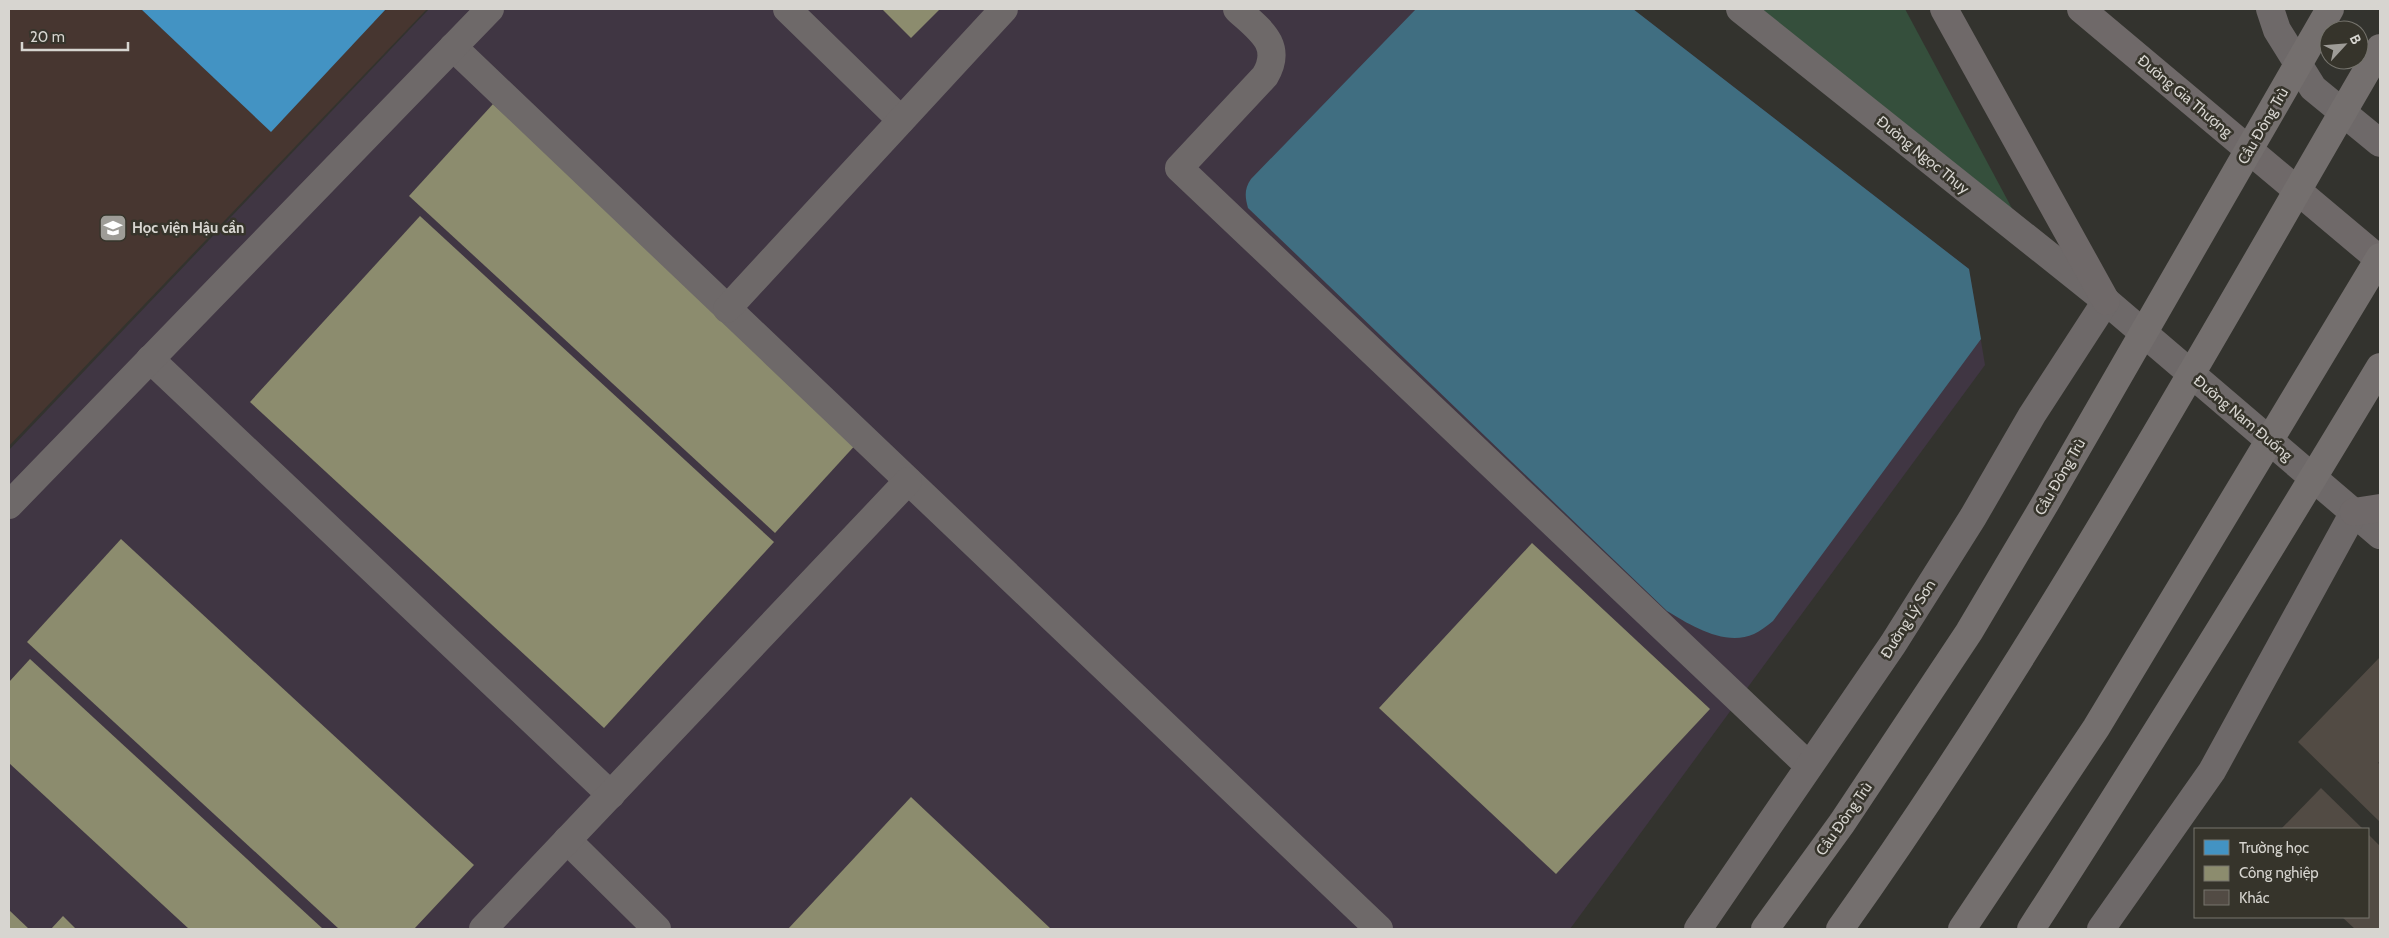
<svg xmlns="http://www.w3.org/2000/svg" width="2389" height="938" viewBox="0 0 2389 938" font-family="Cabin,sans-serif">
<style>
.industrial{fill:#403643}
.education{fill:#473630}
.green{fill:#354f3c}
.water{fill:#406e81}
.schools{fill:#4393c3}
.industry{fill:#8c8c6e}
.building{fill:#524b44}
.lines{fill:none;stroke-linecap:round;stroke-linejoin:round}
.minor{stroke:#6e6969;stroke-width:28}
.major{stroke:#6f6969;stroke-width:28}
.highway-bridge{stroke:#746f6e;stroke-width:28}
.labels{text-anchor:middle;stroke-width:5;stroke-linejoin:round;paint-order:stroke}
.street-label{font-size:15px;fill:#d7d5d0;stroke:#36342b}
.poi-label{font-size:15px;font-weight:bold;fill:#d7d5d0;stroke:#36342b;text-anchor:start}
</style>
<rect width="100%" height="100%" fill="#33332e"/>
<polygon class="industrial" points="429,9 1633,9 1969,269 1985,365 1570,929 9,929 9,450"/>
<polygon class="education" points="9,9 427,9 9,446"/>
<polygon class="green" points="1759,9 1905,9 2015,214"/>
<path class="water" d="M 1416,9 L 1633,9 L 1969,269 L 1981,339 L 1773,621 C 1767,626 1760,631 1754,634 C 1725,647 1690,625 1667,611 L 1248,208 C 1245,197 1244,189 1251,179 Z"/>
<polygon class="schools" points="141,9 386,9 271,132"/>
<g class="industry">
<polygon points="882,9 940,9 911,38"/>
<polygon points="493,104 859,441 775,533 409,196"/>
<polygon points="420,216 774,542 604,728 250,402"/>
<polygon points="121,539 474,865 414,929 339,929 27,642"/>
<polygon points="1532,543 1710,709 1556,874 1379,708"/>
<polygon points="30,659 323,929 189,929 9,763 9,682"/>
<polygon points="911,797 1051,929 788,929"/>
<polygon points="9,910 29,929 9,929"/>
<polygon points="63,916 76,929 51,929"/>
</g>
<g class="building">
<polygon points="2380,657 2380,761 2378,763 2380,764 2380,822 2298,742"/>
<polygon points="2321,788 2363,829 2281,829"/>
<polygon points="2368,834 2380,846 2380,929 2355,929 2342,917 2368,917"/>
</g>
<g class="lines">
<g class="minor">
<polyline points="787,9 901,120"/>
<path d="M 1237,9 C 1258,29 1284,44 1265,76 L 1179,168 L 1809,766"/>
<polyline points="1740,9 2106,301 2380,535"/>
<polyline points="2270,9 2277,30 2313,88 2380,143"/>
<polyline points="453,47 1379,929"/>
<polyline points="727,309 1004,9"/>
<polyline points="150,359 611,795"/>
<polyline points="9,505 490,9"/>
<polyline points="567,840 657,929"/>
<polyline points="483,929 908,481"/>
<polyline points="1698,929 1893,644 1973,517 2032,415 2106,301"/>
<polyline points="2101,929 2212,771 2354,512"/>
</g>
<g class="major">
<polyline points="1944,9 2106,301"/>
<polyline points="2081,9 2380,260"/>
<polyline points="2354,512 2380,508"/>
</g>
<g class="highway-bridge">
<polyline points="1765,929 1842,823 1969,632 2046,502 2330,9"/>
<path d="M 1840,929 C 2040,648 2207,345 2380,48"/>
<polyline points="1962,929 2096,728 2380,257"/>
<path d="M 2031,929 C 2151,744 2266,556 2380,367"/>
</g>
</g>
<defs>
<g id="university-square" transform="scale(1.4375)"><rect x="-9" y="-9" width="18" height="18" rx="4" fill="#9e9c97" stroke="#36342b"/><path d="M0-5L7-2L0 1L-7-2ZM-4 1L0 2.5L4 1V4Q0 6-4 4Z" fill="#fff"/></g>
</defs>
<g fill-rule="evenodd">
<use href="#university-square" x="113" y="228"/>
</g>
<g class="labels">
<g class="street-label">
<text transform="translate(2185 96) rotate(40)" y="5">Đường Gia Thượng</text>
<text transform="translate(2263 126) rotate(-60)" y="5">Cầu Đông Trù</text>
<text transform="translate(1923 155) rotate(39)" y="5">Đường Ngọc Thụy</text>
<text transform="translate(2243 418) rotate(40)" y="5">Đường Nam Đuống</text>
<text transform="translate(2060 477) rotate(-60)" y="5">Cầu Đông Trù</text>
<text transform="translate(1908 619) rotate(-58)" y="5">Đường Lý Sơn</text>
<text transform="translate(1844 819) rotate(-55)" y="5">Cầu Đông Trù</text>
</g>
<g class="poi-label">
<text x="132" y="233">Học viện Hậu cần</text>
</g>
</g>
<rect width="2389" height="938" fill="none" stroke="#d7d5d0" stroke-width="20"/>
<rect x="2194" y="828" width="175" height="90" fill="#36342b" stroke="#76746d"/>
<rect x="2204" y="840" width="25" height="15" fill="#4393c3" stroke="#76746d"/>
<text x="2239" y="853" font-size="15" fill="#d7d5d0">Trường học</text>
<rect x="2204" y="866" width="25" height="15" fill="#8c8c6e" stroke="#76746d"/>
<text x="2239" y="878" font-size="15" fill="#d7d5d0">Công nghiệp</text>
<rect x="2204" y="890" width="25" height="15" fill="#524b44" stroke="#76746d"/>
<text x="2239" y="903" font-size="15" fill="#d7d5d0">Khác</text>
<g transform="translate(2344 45) rotate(64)"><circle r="24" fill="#36342b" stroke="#76746d"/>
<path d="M0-4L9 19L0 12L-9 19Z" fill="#9e9c97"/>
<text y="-8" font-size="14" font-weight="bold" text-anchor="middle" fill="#d7d5d0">B</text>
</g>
<path d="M22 42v8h106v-8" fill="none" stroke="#d7d5d0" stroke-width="2.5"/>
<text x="30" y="42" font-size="15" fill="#d7d5d0" stroke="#36342b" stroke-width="4" paint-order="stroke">20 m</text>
</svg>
